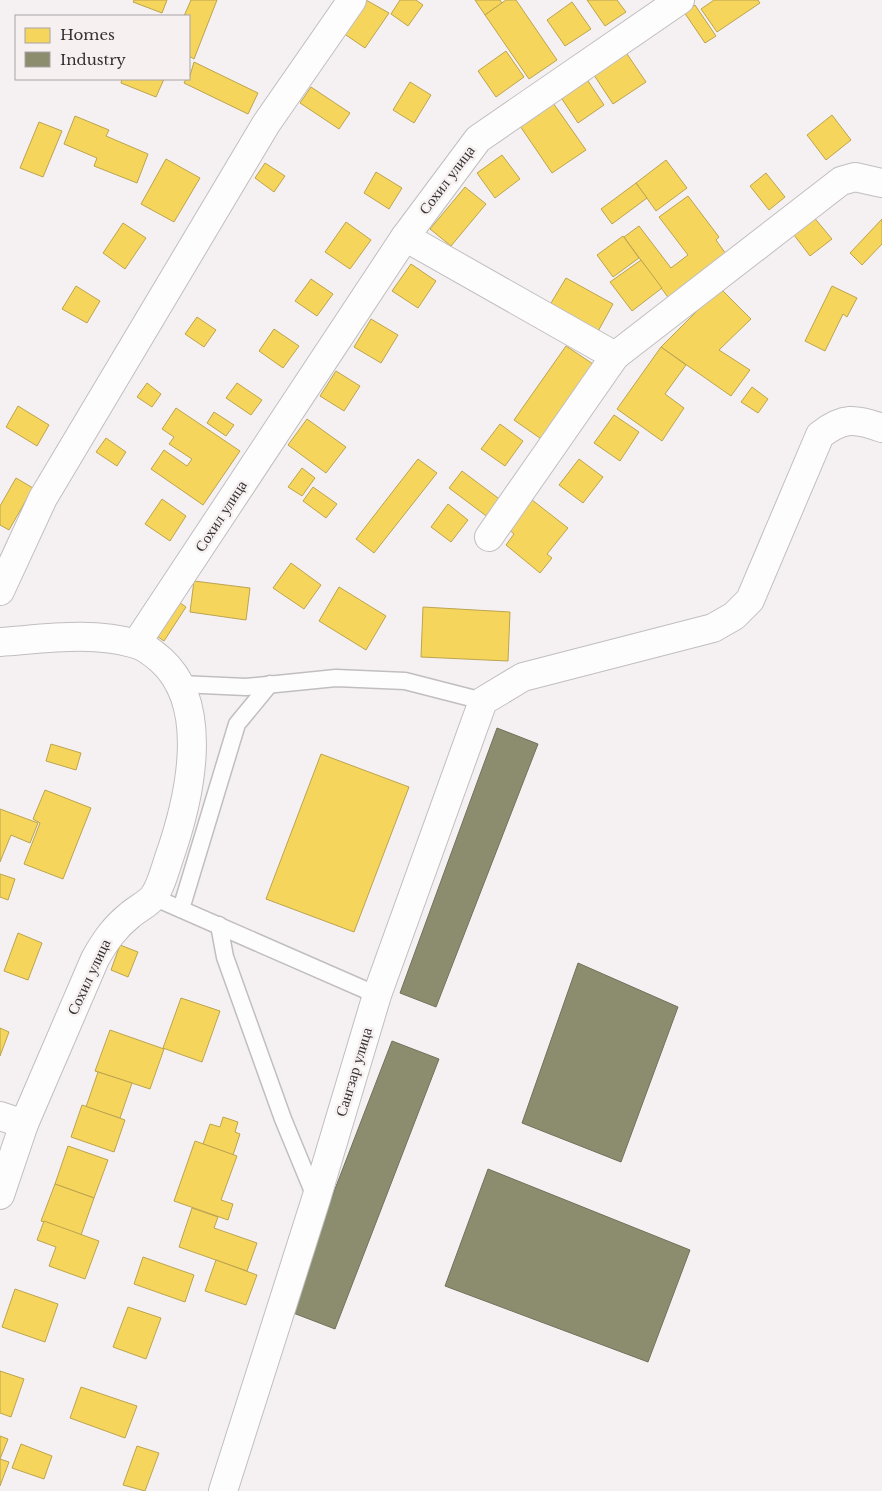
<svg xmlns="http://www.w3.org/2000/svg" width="882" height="1491" viewBox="0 0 882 1491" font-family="'Libre Baskerville',serif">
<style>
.homes{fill:#f6d55c;stroke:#bca44f}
.industry{fill:#8c8c6e;stroke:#72715c}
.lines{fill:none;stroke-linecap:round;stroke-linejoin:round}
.lane-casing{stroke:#c1bebf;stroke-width:19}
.street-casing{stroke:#c1bebf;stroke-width:30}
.lane{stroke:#fefdfd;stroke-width:16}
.street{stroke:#fefdfd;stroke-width:28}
.labels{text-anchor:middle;stroke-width:5;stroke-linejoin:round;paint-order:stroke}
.street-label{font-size:15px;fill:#343132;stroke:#f6f0f1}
</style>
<rect width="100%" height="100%" fill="#f5f1f2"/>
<g class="homes">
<polygon points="134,0 167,0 162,13 133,2"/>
<polygon points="191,0 217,0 194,59 189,56 189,16 184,16"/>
<polygon points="366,0 389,13 365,48 343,33"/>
<polygon points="400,0 416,0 423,5 408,26 391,14"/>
<polygon points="475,0 500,0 502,3 485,15"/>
<polygon points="506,0 516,0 557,60 529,79 485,15"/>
<polygon points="587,0 617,0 626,12 605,26"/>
<polygon points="714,0 758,0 760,3 717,32 701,9"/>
<polygon points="572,2 591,29 565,46 547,20"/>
<polygon points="695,5 716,36 705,43 684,12"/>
<polygon points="506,51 524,77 496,97 478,71"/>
<polygon points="625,51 646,82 613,104 592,72"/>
<polygon points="194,62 258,93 248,114 184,83 186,79 189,79"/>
<polygon points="586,78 604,105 578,123 560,96"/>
<polygon points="122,79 164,79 156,97 121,83"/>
<polygon points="410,82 431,95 414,123 393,110"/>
<polygon points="311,87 350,113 339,129 300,103"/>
<polygon points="551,100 586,150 552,173 518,123"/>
<polygon points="832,115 851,140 826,160 807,135"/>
<polygon points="75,116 109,130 106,136 148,154 137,183 94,166 97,158 64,144"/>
<polygon points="39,122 62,131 43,177 20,168"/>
<polygon points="502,155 520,179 495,198 477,173"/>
<polygon points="166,159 200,178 174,222 141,204"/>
<polygon points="666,160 687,188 656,211 636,183"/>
<polygon points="265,163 285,176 274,192 255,178"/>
<polygon points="376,172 402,188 389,209 364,193"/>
<polygon points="766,173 785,197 769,210 750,186"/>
<polygon points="636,183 647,198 612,224 601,209"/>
<polygon points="465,187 486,204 451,246 430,229"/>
<polygon points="688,196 719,237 716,240 728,257 670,300 624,237 639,226 671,268 688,255 659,217"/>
<polygon points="812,215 832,239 810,256 791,231"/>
<polygon points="882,219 882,244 862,265 850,253"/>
<polygon points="346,222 371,240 350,269 325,252"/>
<polygon points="123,223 146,238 125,269 103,253"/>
<polygon points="623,236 639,258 613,277 597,255"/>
<polygon points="641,260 662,288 632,311 610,282"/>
<polygon points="411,264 436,281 418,308 392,291"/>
<polygon points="566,278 613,304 596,335 548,308"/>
<polygon points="311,279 333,294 317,316 295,301"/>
<polygon points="76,286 100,301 87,323 62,309"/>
<polygon points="832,286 857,298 847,317 843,314 825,351 805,341"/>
<polygon points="720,288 751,319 719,350 750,370 731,396 661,347"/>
<polygon points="197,317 216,330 204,347 185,334"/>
<polygon points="371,319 398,335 381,363 354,347"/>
<polygon points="274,329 299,346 283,368 259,351"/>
<polygon points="566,346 599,368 547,443 514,420"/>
<polygon points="661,347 686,365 665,394 684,408 662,441 617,409"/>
<polygon points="336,371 360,386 344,411 320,396"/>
<polygon points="147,383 161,394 152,407 137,397"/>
<polygon points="237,383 262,400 251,415 226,398"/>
<polygon points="752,387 768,399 758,413 741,402"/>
<polygon points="18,406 49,425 37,446 6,427"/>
<polygon points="176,408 240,451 203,505 151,469 164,450 187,466 192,459 169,444 174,437 162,429"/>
<polygon points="214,412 234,425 226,436 207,423"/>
<polygon points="614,415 639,432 620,461 594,443"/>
<polygon points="307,419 346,447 326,473 288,445"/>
<polygon points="500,424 523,441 505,466 481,449"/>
<polygon points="106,438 126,452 117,466 96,452"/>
<polygon points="418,459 437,473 374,553 356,539"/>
<polygon points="579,459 603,477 583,503 559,485"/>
<polygon points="302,468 315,478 302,496 288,487"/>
<polygon points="462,471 502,501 489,518 449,488"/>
<polygon points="16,478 33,488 9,530 0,525 0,506"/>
<polygon points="313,487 337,504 326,518 303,501"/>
<polygon points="527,496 568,528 547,554 552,558 540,573 506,545 514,534 504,525"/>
<polygon points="162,499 186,516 170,541 145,524"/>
<polygon points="448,504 468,520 451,542 431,527"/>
<polygon points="291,563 321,585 304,609 273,588"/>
<polygon points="194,581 250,588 246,620 190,612"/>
<polygon points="339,587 386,616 366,650 319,621"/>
<polygon points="173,598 186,607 164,641 151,632"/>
<polygon points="423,607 510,612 508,661 421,657"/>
<polygon points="51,744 81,753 76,770 46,761"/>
<polygon points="321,754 409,787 354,932 266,899"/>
<polygon points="45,790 91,808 63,879 24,864 40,823 33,819"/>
<polygon points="0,809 38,823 30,843 11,835 0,862"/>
<polygon points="0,874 15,879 8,900 0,897"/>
<polygon points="18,933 42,943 28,980 4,971"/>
<polygon points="120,945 138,952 128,977 111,970"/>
<polygon points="181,998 220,1011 202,1062 163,1048"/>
<polygon points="0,1028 9,1032 0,1056"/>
<polygon points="110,1030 164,1049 150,1089 95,1071"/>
<polygon points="98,1072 132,1083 120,1118 86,1107"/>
<polygon points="82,1105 125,1120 114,1152 71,1137"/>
<polygon points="223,1117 238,1122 235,1132 240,1134 233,1155 203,1144 210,1124 220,1127"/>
<polygon points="195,1141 237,1156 221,1200 233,1204 228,1220 174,1201"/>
<polygon points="68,1146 108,1160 94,1198 55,1184"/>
<polygon points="55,1184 94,1198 81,1235 41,1221"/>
<polygon points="192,1208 218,1217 214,1228 257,1243 247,1271 179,1247"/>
<polygon points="44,1221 99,1241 85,1279 49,1266 56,1247 37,1240"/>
<polygon points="143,1257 194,1275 185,1302 134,1284"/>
<polygon points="216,1260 257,1275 246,1305 205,1291"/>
<polygon points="15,1289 58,1304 45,1342 2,1327"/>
<polygon points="128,1307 161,1318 146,1359 113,1347"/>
<polygon points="0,1371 24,1379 11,1417 0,1413"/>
<polygon points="81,1387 137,1406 125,1438 70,1418"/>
<polygon points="0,1436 8,1439 0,1459 9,1462 0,1486"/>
<polygon points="21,1444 52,1456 44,1479 12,1468"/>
<polygon points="137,1446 159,1453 145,1491 123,1485"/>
</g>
<g class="industry">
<polygon points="497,728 538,744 436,1007 400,993"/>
<polygon points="578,963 678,1007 621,1162 522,1123"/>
<polygon points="392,1041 439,1059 335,1329 288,1311"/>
<polygon points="488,1169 690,1250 648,1362 445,1286"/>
</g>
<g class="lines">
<g class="lane-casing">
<g id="lane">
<polyline points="180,684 246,687 336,678 405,681 483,701"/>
<polyline points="153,897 377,995"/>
<polyline points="181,909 237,724 270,684"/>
<polyline points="219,925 225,957 283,1119 316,1199"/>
</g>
</g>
<g class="street-casing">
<g id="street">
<polyline points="405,237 615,356"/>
<polyline points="489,537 615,356 841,181 855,177 882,183"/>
<polyline points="0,591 43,498 266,124 352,0"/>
<path d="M 0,642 C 43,639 93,631 136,644 C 146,647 154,654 161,660 C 212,706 189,801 169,858 C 165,870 161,886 154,896 C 148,904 137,909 130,915 C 114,928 105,941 95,959 L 24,1124 L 0,1195"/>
<polyline points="136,644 405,237 478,139 680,0"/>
<polyline points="0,1116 24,1124"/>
<path d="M 223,1491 L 316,1199 L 377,995 L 483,701 L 523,677 L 713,628 L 734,616 L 750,600 L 820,435 C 843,417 855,418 882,428"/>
</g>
</g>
<use href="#lane" class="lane"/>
<use href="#street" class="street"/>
</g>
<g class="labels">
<g class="street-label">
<text transform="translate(447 180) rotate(-53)" y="5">Сохил улица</text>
<text transform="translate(221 516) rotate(-57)" y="5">Сохил улица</text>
<text transform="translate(89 977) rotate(-65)" y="5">Сохил улица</text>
<text transform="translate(354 1072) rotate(-73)" y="5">Сангзар улица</text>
</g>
</g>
<rect x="15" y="15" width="175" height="65" fill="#f6f0f1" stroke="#a8a4a5"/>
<rect x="25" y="28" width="25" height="15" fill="#f6d55c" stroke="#a8a4a5"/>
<text x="60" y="40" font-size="15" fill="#343132">Homes</text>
<rect x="25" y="52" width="25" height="15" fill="#8c8c6e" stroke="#a8a4a5"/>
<text x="60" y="65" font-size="15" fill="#343132">Industry</text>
</svg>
